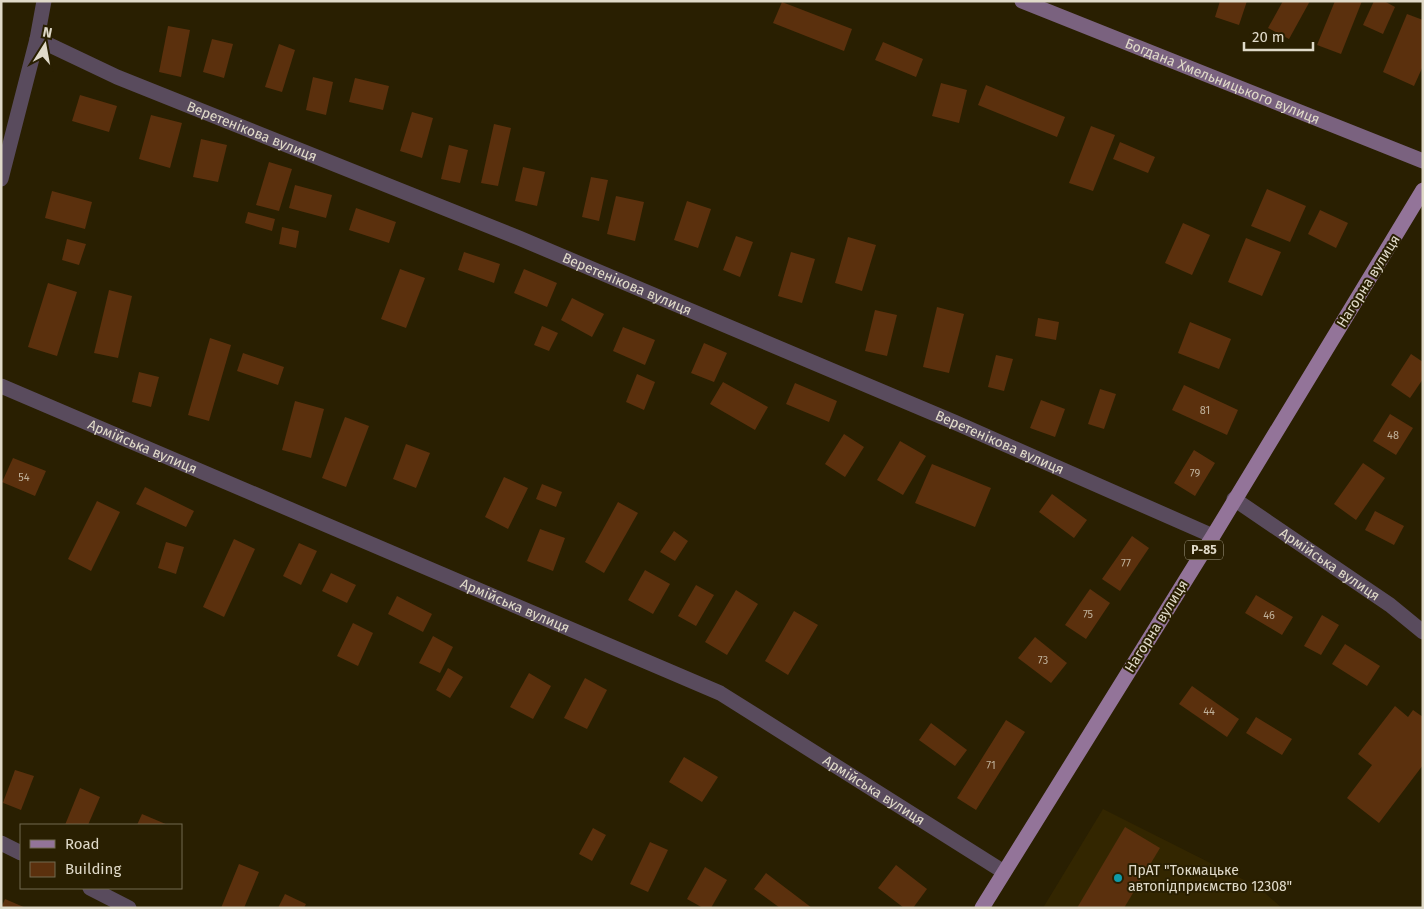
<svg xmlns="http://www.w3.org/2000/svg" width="1424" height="909" viewBox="0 0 1424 909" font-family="'Fira Sans',sans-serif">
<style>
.built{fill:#332600}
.building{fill:#5b300d}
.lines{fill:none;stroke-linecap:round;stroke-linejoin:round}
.street{stroke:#594b5d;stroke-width:15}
.secondary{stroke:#7a627f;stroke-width:15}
.primary{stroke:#937499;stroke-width:15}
.culture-dot{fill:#0f9aa8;stroke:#291f01;stroke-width:2}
.labels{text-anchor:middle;stroke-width:4;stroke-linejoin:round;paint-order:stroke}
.number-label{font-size:11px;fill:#bfb09a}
.shield{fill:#291f01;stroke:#a9a28d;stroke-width:1}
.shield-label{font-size:12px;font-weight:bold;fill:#e0dac9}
.street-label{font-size:14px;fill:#e0dac9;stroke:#291f01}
.poi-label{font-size:14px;fill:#e0dac9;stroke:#291f01;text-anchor:start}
</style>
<rect width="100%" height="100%" fill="#291f01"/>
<polygon class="built" points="1103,809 1258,887 1282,908 1043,908"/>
<g class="building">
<polygon points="1220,1 1247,1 1239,25 1215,17"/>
<polygon points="1283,1 1310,1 1289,39 1268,28"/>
<polygon points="1335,1 1362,1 1341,54 1317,45"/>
<polygon points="1374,1 1384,1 1395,7 1383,34 1363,25"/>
<polygon points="782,2 852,29 844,51 773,23"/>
<polygon points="1407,14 1423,20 1423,66 1414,86 1383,72"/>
<polygon points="168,26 190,30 181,77 159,72"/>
<polygon points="212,39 233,44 224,78 203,72"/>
<polygon points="883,42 923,59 916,77 875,60"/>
<polygon points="279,44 295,50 282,92 265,87"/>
<polygon points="313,77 333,82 326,115 306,110"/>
<polygon points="355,78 389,86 383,110 349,102"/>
<polygon points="941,83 967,90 959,123 932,116"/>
<polygon points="986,85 1065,117 1057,137 978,105"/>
<polygon points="80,95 117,106 109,132 72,121"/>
<polygon points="412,112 433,118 422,158 400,151"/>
<polygon points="151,115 182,123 170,168 139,159"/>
<polygon points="494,124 511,128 498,186 481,183"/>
<polygon points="1091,126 1115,135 1093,191 1069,183"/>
<polygon points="201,139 227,145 218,182 193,177"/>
<polygon points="1120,142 1155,157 1148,173 1113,159"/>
<polygon points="449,145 468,150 460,183 441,179"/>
<polygon points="269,162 292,169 279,211 256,205"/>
<polygon points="523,167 545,172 537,206 515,201"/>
<polygon points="591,177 608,180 599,221 582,217"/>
<polygon points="295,185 332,195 326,218 289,208"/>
<polygon points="1267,189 1306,206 1290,242 1251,226"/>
<polygon points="52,191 92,202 85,229 45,218"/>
<polygon points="616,196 644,202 635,241 607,234"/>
<polygon points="687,201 711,209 698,248 674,240"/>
<polygon points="356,208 396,222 389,243 349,230"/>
<polygon points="1320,210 1348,223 1336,248 1308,234"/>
<polygon points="248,212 275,219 272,231 245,223"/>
<polygon points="1183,223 1210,235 1192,275 1165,263"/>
<polygon points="282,227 299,231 296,248 279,244"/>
<polygon points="736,236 753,242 740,277 723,270"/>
<polygon points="848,237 876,245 862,291 835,283"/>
<polygon points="1246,238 1281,252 1262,296 1228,282"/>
<polygon points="67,239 86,244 79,265 62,260"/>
<polygon points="464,252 500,264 494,283 458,270"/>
<polygon points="791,252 815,259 802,303 778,296"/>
<polygon points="400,269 425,278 406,328 381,319"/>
<polygon points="524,269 557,283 547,307 514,293"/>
<polygon points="48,283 77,292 57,356 28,347"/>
<polygon points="109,290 132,296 118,358 94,353"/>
<polygon points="572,298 604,314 592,337 561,320"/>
<polygon points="937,307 964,314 949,373 923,367"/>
<polygon points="875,310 897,315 887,356 865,351"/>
<polygon points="1038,318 1059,322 1056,340 1035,336"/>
<polygon points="1190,322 1231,339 1219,369 1178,353"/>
<polygon points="542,326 558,333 549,351 534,345"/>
<polygon points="623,327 655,340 645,365 613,351"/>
<polygon points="210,338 231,345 209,421 188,415"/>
<polygon points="704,343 727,353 714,382 691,373"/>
<polygon points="243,353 284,367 278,385 237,371"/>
<polygon points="1411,354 1423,362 1423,379 1410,398 1391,385"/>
<polygon points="996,355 1013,359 1004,391 988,387"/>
<polygon points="139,372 159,377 151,407 132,402"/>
<polygon points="637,374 655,382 644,410 626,402"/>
<polygon points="723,382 768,407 755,430 710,404"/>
<polygon points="795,383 837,401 829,422 786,404"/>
<polygon points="1184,385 1238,410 1227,435 1172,410"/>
<polygon points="1100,389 1116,394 1104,429 1088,424"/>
<polygon points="1041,400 1065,409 1055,437 1030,428"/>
<polygon points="295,401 324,409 311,458 282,450"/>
<polygon points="1390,414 1413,428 1396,455 1373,441"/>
<polygon points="345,417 369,426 346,487 322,478"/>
<polygon points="844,434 864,447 845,477 825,464"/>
<polygon points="900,441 926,456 903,495 877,480"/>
<polygon points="406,444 430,453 416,488 393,479"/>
<polygon points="1194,450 1215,463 1195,496 1174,483"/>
<polygon points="13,458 46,471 35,496 2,482"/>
<polygon points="1363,463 1385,478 1356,520 1334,504"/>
<polygon points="932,464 991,488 975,527 915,503"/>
<polygon points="504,477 528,488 508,529 485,517"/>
<polygon points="542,484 562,492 556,507 536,499"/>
<polygon points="145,487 194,511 186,527 136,504"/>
<polygon points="1052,494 1087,520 1074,538 1039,512"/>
<polygon points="97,501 120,512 91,571 68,559"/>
<polygon points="618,502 638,513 604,573 585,562"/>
<polygon points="1375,511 1404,526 1394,545 1365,530"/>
<polygon points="540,529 565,538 553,571 527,561"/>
<polygon points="674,531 688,541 675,561 660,552"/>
<polygon points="1132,536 1149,548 1120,591 1102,579"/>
<polygon points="234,539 255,549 224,617 203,607"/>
<polygon points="166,542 184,547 176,574 158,568"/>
<polygon points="299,543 317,551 301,585 283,576"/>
<polygon points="645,570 670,584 653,614 628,600"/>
<polygon points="331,573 356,585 347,603 322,591"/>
<polygon points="696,585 714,595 696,626 678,616"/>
<polygon points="1090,589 1110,603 1086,639 1065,625"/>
<polygon points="736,590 758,604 727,655 705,642"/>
<polygon points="1256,595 1293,617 1282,635 1245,613"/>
<polygon points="397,596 432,614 423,632 388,614"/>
<polygon points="794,611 818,625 788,675 765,661"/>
<polygon points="1322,615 1339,625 1321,655 1304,646"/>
<polygon points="353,623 373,633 358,666 337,656"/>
<polygon points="433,636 453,647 440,673 419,663"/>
<polygon points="1035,637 1067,663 1051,683 1018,658"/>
<polygon points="1345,644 1380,666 1367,686 1332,664"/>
<polygon points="448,668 463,677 450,698 436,690"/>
<polygon points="529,673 551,686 533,719 510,707"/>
<polygon points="585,678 607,690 587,729 564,718"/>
<polygon points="1192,686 1239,719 1227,737 1179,704"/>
<polygon points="1395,706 1408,717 1413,710 1423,717 1423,765 1379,823 1347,798 1372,765 1358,754"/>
<polygon points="1256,717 1292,739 1282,755 1246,733"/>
<polygon points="1006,720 1025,732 976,810 957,798"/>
<polygon points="931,723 967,750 955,766 919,740"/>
<polygon points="684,757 718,777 702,802 669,782"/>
<polygon points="15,770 34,776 21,810 3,803"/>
<polygon points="80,788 100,797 88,825 65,825"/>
<polygon points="142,814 168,825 137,825"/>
<polygon points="1125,827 1160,848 1124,908 1077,908"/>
<polygon points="593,828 606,835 592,861 579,854"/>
<polygon points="650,842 668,850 648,892 630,884"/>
<polygon points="239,864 259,872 244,908 221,908"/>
<polygon points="896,865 927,889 913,908 904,908 878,888"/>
<polygon points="705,867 727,880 711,908 703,908 687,899"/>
<polygon points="766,873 812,908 780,908 754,889"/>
<polygon points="285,894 306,904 304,908 278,908"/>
<polygon points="5,899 26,908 1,908"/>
</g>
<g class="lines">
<g class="street">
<path id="s1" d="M 37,39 L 117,77 L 519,238 L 954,422 L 1213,536"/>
<polyline points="1,179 37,39 44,1"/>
<path id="s2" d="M 1,386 L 720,693 L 1004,872"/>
<path id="s3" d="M 1234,499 L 1390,605 L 1423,632"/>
<polyline points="1,843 21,853"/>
<polyline points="90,888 129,908"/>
</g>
<path class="secondary" id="s4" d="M 1022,1 L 1423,161"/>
<polyline class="primary" points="982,908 1213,536 1423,190"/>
</g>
<circle class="culture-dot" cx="1118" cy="878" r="5"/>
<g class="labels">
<g class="number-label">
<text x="1205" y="414">81</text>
<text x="1393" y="439">48</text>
<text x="1195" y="477">79</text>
<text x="24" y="481">54</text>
<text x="1126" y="567">77</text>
<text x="1088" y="618">75</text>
<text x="1269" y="619">46</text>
<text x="1043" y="664">73</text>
<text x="1209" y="715">44</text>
<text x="991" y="769">71</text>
</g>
<rect class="shield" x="1185" y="540.5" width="38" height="19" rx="4"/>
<g class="shield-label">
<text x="1204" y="554">Р-85</text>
</g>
<g class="street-label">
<text dy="5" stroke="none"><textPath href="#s4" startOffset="216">Богдана Хмельницького вулиця</textPath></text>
<text dy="5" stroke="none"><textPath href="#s1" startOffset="234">Веретенікова вулиця</textPath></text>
<text transform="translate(1368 281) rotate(-58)" y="5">Нагорна вулиця</text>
<text dy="5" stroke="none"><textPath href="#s1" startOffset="639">Веретенікова вулиця</textPath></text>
<text dy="5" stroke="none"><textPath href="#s1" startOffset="1044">Веретенікова вулиця</textPath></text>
<text dy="5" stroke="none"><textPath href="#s2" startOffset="154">Армійська вулиця</textPath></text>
<text dy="5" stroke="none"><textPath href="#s3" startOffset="116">Армійська вулиця</textPath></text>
<text dy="5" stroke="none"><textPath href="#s2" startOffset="559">Армійська вулиця</textPath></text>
<text transform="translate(1156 626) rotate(-58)" y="5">Нагорна вулиця</text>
<text dy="5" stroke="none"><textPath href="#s2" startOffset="964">Армійська вулиця</textPath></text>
</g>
<g class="poi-label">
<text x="1128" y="875">ПрАТ "Токмацьке<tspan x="1128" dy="16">автопідприємство 12308"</tspan></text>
</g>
</g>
<rect width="1424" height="909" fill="none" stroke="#e0dac9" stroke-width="5"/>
<rect x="20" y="824" width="162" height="65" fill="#291f01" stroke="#726a51"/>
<rect x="30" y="840" width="25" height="8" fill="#937499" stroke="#726a51"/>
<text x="65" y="849" font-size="15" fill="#e0dac9">Road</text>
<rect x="30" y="862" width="25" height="15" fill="#5b300d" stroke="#726a51"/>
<text x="65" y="874" font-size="15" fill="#e0dac9">Building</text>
<g transform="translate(45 45) rotate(11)" stroke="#291f01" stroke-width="4" paint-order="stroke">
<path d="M0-4L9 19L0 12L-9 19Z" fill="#e0dac9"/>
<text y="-8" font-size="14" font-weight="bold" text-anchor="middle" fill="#e0dac9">N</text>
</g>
<path d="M1244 42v8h69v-8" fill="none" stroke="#e0dac9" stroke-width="2.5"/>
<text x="1252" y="42" font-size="15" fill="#e0dac9" stroke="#291f01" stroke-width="4" paint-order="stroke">20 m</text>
</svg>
